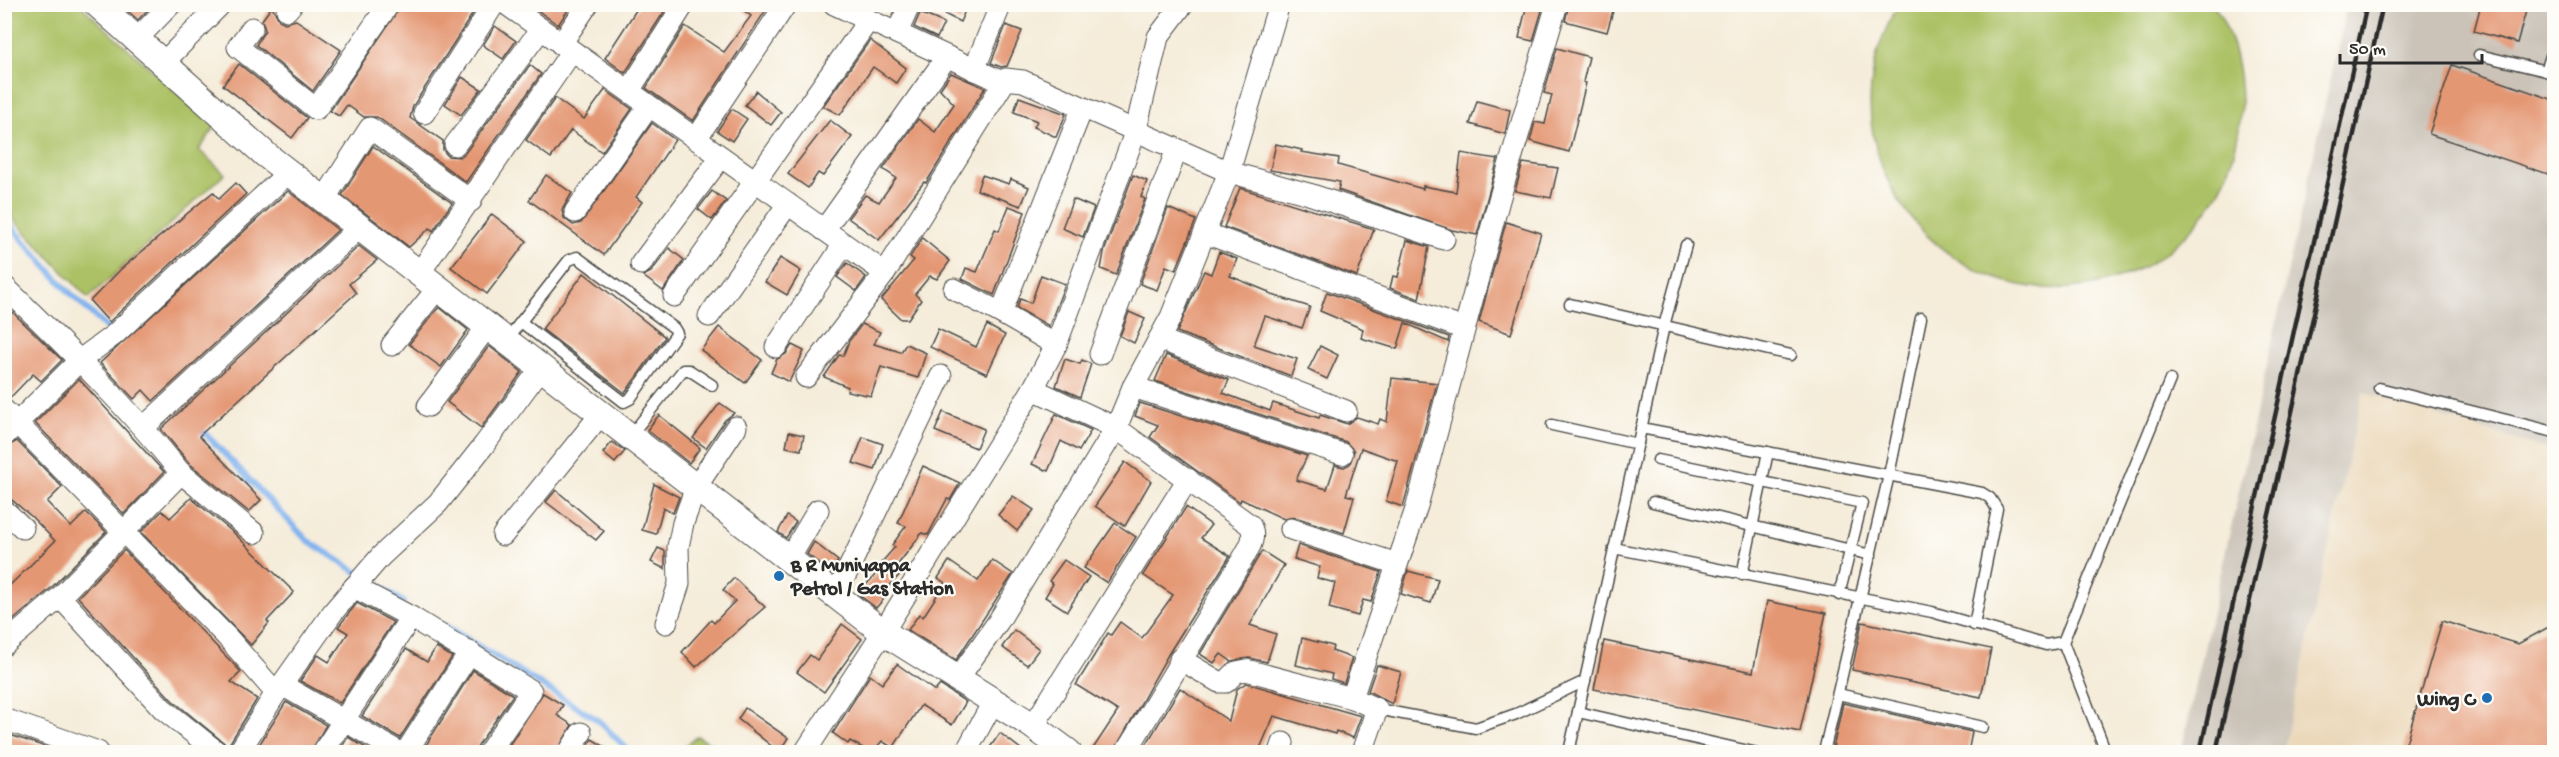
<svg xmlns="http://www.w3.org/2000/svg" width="2559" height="757" viewBox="0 0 2559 757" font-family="'Gochi Hand',sans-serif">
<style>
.built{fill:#ebd8ba}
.industrial{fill:#cbc3b8}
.green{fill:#acc165;stroke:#6c7648;stroke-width:1.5}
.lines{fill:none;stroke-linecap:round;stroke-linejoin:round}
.stream{stroke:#81b3ee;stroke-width:6}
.building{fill:#e49773}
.service-casing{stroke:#494845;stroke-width:13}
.minor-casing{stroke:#494845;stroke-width:23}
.tertiary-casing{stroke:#494845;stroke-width:28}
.service{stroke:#fff;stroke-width:10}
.minor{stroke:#fff;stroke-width:21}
.tertiary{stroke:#fff;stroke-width:26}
.rail{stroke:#2b2b2b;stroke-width:4.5}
.poi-dot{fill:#1f6fb2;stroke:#fdfcf7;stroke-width:2}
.labels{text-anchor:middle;stroke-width:4.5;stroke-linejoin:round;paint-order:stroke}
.poi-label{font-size:20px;font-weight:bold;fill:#2b2b2b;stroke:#fdfcf7;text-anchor:start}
</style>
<rect width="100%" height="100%" fill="#fdfcf7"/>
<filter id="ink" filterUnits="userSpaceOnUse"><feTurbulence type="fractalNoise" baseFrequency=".0167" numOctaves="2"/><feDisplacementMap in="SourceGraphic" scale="12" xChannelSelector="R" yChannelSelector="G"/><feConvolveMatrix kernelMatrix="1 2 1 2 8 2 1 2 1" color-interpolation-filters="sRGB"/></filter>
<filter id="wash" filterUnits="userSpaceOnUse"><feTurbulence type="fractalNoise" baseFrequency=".008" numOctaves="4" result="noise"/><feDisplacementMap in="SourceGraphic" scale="24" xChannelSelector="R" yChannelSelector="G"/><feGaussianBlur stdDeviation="1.35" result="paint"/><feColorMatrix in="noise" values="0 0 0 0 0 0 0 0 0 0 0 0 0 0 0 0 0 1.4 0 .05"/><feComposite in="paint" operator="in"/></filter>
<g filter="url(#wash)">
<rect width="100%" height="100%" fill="#f5ecd9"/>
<polygon class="built" points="2363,392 2554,452 2554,752 2283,752"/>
<polygon class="industrial" points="2347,5 2554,5 2554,452 2363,392 2283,752 2181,752"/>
<g class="green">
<polygon points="4,5 80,5 215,127 199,150 225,174 88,298 14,220 5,202"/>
<path d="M 1898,5 L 2214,5 C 2241,47 2247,101 2235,149 C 2227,184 2207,216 2180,241 C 2152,267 2116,283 2078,287 C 1963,302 1860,202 1871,86 C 1874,56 1884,30 1898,5 Z"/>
<polygon points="697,736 725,752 677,752"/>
</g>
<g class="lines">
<g class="stream">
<polyline points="4,218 67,290 112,333"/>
<polyline points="198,426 307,540 403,602"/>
<polyline points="446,626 598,720 626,748"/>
</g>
</g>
<g id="blocks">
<g class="building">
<polygon points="120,4 153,4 138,20"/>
<polygon points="402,4 479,4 413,106 410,118 443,141 443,150 448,156 460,157 465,153 530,65 541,74 466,182 377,117 364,117 347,105 339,116 330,111"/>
<polygon points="529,4 572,4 558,25"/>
<polygon points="640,4 669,4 625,73 605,58"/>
<polygon points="735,4 770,4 693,121 646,88 685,26 724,52 751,16"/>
<polygon points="925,4 968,4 960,22"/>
<polygon points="1527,4 1543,7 1533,41 1519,38"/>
<polygon points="1569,4 1590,4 1613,11 1607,32 1565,21"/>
<polygon points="2481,4 2528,4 2517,43 2474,31"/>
<polygon points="272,6 279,20 285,23 296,20 341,50 313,91 256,45 265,30 262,20"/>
<polygon points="920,13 944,23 937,38 914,27"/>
<polygon points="1006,25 1022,31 1007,66 1001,67 991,63"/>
<polygon points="495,26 516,41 503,59 483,45"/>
<polygon points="870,40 906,68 896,83 873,67 840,115 823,106"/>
<polygon points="1557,48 1589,57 1583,82 1586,83 1569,152 1530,141 1535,122 1545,124 1552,95 1544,93"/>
<polygon points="239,64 307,118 292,138 223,85"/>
<polygon points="2452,65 2554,100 2554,176 2429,134"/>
<polygon points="951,73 985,88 926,183 924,182 879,240 848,218 865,195 879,202 896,178 883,169 918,119 935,132 954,104 940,89"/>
<polygon points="462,77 481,89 461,115 445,104"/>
<polygon points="605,90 632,109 602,152 571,130 551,158 526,140 555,98 584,119"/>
<polygon points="756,91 781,112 771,125 745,105"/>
<polygon points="1019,97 1066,114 1056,137 1034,127 1037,121 1014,112"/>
<polygon points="1477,101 1510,110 1505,134 1470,124"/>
<polygon points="732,109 747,119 732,141 717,131"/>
<polygon points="830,120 852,137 823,176 818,173 808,188 788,174"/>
<polygon points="652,123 675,140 636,197 642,202 604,255 529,200 546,175 572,193 562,210 564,218 573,225 581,223"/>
<polygon points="1276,144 1302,150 1301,152 1339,158 1338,165 1423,189 1423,186 1456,192 1461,153 1498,159 1477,235 1452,230 1338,190 1340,182 1270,170"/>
<polygon points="373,146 452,203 433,231 430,228 409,247 342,195"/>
<polygon points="1523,163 1558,168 1551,198 1515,191"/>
<polygon points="982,175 1009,184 1011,179 1029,187 1021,206 977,190"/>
<polygon points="1133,175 1147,181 1141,197 1145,199 1116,275 1101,269 1104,252"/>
<polygon points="236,183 246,194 109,322 90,301 121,269 213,192 219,199"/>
<polygon points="1240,188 1374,229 1357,276 1224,227"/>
<polygon points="288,191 338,230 153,401 143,390 134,399 100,363"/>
<polygon points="712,191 726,201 712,220 698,209"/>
<polygon points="1073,199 1094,208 1083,237 1062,228"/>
<polygon points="1009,206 1025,212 994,295 962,279 966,268 977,272 995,229 999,231"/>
<polygon points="1168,208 1196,220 1176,270 1166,266 1157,290 1140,284"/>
<polygon points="492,214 527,241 487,294 451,267"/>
<polygon points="1506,222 1541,233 1511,334 1479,322"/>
<polygon points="922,238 950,261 937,279 930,276 915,294 921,300 908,319 901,319 881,300 914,260 910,257"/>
<polygon points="1407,240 1429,247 1419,299 1390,288 1393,276 1398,277"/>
<polygon points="359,246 377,260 349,284 356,293 199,436 261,500 249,512 190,464 161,429"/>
<polygon points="669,248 684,260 663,291 643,276 651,272"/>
<polygon points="1219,252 1237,259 1230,276 1269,292 1269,294 1310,307 1302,328 1265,316 1254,345 1297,359 1291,376 1177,332 1204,271 1211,274"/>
<polygon points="780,258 801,271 787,295 765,282"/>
<polygon points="847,263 866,277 856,291 837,277"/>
<polygon points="584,273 665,337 625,393 542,329"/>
<polygon points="1041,275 1065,284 1049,326 1017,308 1020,299 1031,303"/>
<polygon points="1327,292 1449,337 1448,342 1405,323 1397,349 1361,338 1363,329 1320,311"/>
<polygon points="4,304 62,360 41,381 33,374 9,399 4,398"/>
<polygon points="439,307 468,330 441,367 409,344"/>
<polygon points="1129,312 1145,319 1134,343 1120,336"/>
<polygon points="862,324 880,332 874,344 901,352 906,344 926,353 918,378 881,367 871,396 847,391 848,387 824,377 839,355 843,356 849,341"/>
<polygon points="987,325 1005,335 987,374 930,347 938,329 976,347"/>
<polygon points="719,327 762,360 745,383 701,350"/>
<polygon points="792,345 804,351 789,382 771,373 777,359 786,354"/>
<polygon points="489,346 522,372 481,428 447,402"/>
<polygon points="1320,346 1338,355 1327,379 1308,370"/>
<polygon points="1166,355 1229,380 1223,393 1270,411 1273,403 1319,418 1320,415 1347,424 1357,417 1378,424 1380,419 1387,422 1392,378 1437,383 1403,507 1386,501 1398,461 1361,448 1346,495 1354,497 1344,533 1295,517 1284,519 1241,499 1240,502 1150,437 1158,425 1135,416 1140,403 1307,456 1296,480 1327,489 1335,465 1344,467 1350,464 1354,451 1346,442 1155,381"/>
<polygon points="1065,359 1080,364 1082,360 1091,364 1080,397 1056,386"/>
<polygon points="79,379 164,472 124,514 35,423"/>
<polygon points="720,403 734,413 725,420 706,448 693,438"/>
<polygon points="943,412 984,429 976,448 935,431"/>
<polygon points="1056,414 1091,430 1079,451 1061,441 1048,471 1032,464"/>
<polygon points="659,415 700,448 689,463 647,430"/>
<polygon points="789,432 804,435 801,450 786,447"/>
<polygon points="863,437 883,444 875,470 853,463"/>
<polygon points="17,441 62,487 47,502 71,527 86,512 106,532 51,588 4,628 4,591 55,541 32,517 12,500 4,498 4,448"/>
<polygon points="612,442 625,451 615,463 603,453"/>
<polygon points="1125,462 1151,481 1125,526 1095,506"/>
<polygon points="923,466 960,483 950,500 947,499 928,535 922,533 896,567 902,572 885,591 888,594 876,608 858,594 875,575 875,570 895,547 892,545 906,526 898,523"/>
<polygon points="654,484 679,497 673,513 663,508 656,534 642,530"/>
<polygon points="556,490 604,531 596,540 546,502"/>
<polygon points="1013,496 1034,510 1017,531 998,515"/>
<polygon points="191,498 235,534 294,592 267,621 269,623 251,645 141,532 162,511 170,518"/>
<polygon points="1186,507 1211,525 1201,538 1230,556 1169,653 1113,753 1090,753 1118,711 1076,685 1108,633 1111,635 1120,622 1142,638 1173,595 1143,575"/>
<polygon points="787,516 796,522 786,538 778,532"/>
<polygon points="1115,523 1136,537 1107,583 1084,568"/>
<polygon points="814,542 838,561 831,573 807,554"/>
<polygon points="1298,545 1381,572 1371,602 1363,600 1358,616 1329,608 1335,583 1317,578 1320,567 1294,559"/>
<polygon points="658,548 665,551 665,569 651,562"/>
<polygon points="124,550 241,672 231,682 257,699 228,746 172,700 78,597"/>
<polygon points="1262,551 1284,565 1250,625 1276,634 1267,662 1249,658 1231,661 1221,654 1214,663 1200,654"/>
<polygon points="992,560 1013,574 956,660 908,630 919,614 923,617 945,583 938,578 949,561 978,581"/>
<polygon points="1064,560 1089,577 1067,611 1045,597 1053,584 1049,581"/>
<polygon points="1408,571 1438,579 1431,603 1401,594"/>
<polygon points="734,578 765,607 696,667 682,652 711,620 714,623 735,601 723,590"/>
<polygon points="1767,601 1826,613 1800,732 1594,689 1604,641 1753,672"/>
<polygon points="357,603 393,622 340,703 300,681 318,655 329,662 348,633 338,627"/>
<polygon points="2442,621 2518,644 2554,624 2554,753 2403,753"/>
<polygon points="1862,622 1991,649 1981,697 1852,670"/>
<polygon points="842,624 862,639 824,692 797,672 810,655 817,660"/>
<polygon points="1014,630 1039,649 1027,665 1002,647"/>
<polygon points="1302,638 1333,646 1332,651 1352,658 1344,683 1331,679 1332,674 1296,665"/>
<polygon points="436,647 452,657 400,738 362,716 406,649 427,662"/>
<polygon points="897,664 935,691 940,685 966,702 952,725 921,705 893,748 882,741 872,753 850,741 848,744 833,733 870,675 882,684"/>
<polygon points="1377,665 1401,672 1392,704 1368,691"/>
<polygon points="473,670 513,695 478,745 476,753 421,753"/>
<polygon points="1246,683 1361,716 1353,738 1336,731 1335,734 1274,716 1258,753 1141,753 1180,688 1229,721 1237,689"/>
<polygon points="543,693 563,705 557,715 572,725 556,753 504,753"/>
<polygon points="286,702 326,725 310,753 254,753"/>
<polygon points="1843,703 1972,732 1968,753 1856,753 1833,748"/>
<polygon points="745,708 788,738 779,752 738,719"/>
<polygon points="4,733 58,751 58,753 4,753"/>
<polygon points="1000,733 1026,753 986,753"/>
<polygon points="348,737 374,753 338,753"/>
<polygon points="592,739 615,753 584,753"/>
</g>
</g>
</g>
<g filter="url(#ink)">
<use href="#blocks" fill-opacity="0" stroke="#494845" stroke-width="1.5"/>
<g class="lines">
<g class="service-casing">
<g id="service">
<polyline points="2554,47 2546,71 2554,74"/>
<polyline points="2479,55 2546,71"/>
<polyline points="1570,304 1791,355"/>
<polyline points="506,341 512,333 569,260 577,257 674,328 677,333 630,399 624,402 521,322"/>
<polyline points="2379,388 2554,432"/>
<polyline points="1552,425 1638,444"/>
<polyline points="1641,428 1982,493 1990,498 1997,509 1974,625"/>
<polyline points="630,436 683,370 689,370 712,385"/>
<polyline points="1658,460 1862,503 1839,595"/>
<polyline points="1653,502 1871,555"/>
<polyline points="1614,548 1932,612 2046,645 2063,642 2170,380"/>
<polyline points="1742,575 1768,452"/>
<polyline points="2063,642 2106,752"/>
<polyline points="1838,694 1983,727"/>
<polyline points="1377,709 1476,728 1516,714 1585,681"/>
<polyline points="1578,712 1753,752"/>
<polyline points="1569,752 1664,326 1686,245"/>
<polyline points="1824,752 1889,475 1921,318"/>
</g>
</g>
<g class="minor-casing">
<g id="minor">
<polyline points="506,4 885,273"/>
<polyline points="834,4 1002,82"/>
<polyline points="287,10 292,4"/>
<polyline points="252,28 238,47 316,109 389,4"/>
<polyline points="897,33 910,4"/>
<polyline points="136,40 171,4"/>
<polyline points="561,44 588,4"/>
<polyline points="163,63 221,4"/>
<polyline points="974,70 1001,4"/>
<polyline points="629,91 684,4"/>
<polyline points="424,113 494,4"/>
<polyline points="696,139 786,4"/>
<polyline points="455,145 541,29"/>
<polyline points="323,201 370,128 471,201"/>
<polyline points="575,212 649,106"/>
<polyline points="824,230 946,58"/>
<polyline points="1205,233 1464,329"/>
<polyline points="641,264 721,157"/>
<polyline points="418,275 572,51"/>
<path d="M 4,286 C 66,346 127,406 181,473 L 60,597 L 4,645"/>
<polyline points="954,289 1001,313"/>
<polyline points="674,296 868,21"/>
<polyline points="709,316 788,204"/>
<polyline points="1159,339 1346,411"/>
<polyline points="392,345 437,289"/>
<polyline points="1056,345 1001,313 1082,109"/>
<polyline points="776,347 844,244"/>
<polyline points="1100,354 1177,149"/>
<polyline points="806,377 885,273 1006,79 1023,81 1229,172 1309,194 1444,239"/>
<polyline points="1133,387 1342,454"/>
<path d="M 1033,389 L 1116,428 L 1250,525 C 1257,538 1249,548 1242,560 L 1126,752"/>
<polyline points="428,406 487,327"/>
<polyline points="4,410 227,637 276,693"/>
<polyline points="144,427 359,228"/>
<polyline points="4,436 80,360 114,335 290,171"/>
<polyline points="181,473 254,533"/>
<polyline points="4,510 23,528"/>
<polyline points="1291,529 1397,564"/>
<polyline points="503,535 601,414"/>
<polyline points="789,559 818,510"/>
<polyline points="354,587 411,617 531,691 489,752"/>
<polyline points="836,595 941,376"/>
<polyline points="60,597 163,709 217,752"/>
<polyline points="666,623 679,584 678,547 683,523 696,487 736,427"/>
<polyline points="1180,659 1219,682 1226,682 1236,672 1246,670 1352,698"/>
<polyline points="957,680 998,622 1116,428 1133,387 1171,317 1229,172 1279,4"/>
<polyline points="282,685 399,752"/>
<polyline points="4,719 98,752"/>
<polyline points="1033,726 1188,479"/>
<polyline points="239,752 276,693 333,612 381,556 438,503 484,445 541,368"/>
<polyline points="323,752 411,617"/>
<polyline points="406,752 470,652"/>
<polyline points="569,752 581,733"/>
<polyline points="805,752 883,632 1033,389 1056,345 1135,133 1158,37 1183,4"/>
<polyline points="966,752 993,702"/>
<polyline points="1280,752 1283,743"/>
<polyline points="1362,752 1377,709 1352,698 1417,506 1499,200 1557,4"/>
</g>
</g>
<g class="tertiary-casing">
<polyline id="tertiary" points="97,4 266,155 883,632 1033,726 1068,752"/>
</g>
<use href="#service" class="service"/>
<use href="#minor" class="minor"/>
<use href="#tertiary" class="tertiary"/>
<g class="rail">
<polyline points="2200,752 2367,4"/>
<polyline points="2216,752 2383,4"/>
</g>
</g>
</g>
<g class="poi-dot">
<circle cx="779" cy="576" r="6"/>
<circle cx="2487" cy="698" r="6"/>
</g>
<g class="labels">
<g class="poi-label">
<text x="791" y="571">B R Muniyappa<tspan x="791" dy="23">Petrol / Gas Station</tspan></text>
<text x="2475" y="705" text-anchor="end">Wing C</text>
</g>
</g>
<rect width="2559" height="757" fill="none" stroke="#fdfcf7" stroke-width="24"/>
<path d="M2340 54v9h142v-9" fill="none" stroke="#2b2b2b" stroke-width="3"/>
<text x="2349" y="54" font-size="18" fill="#2b2b2b" stroke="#fdfcf7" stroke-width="4.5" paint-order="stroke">50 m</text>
</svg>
